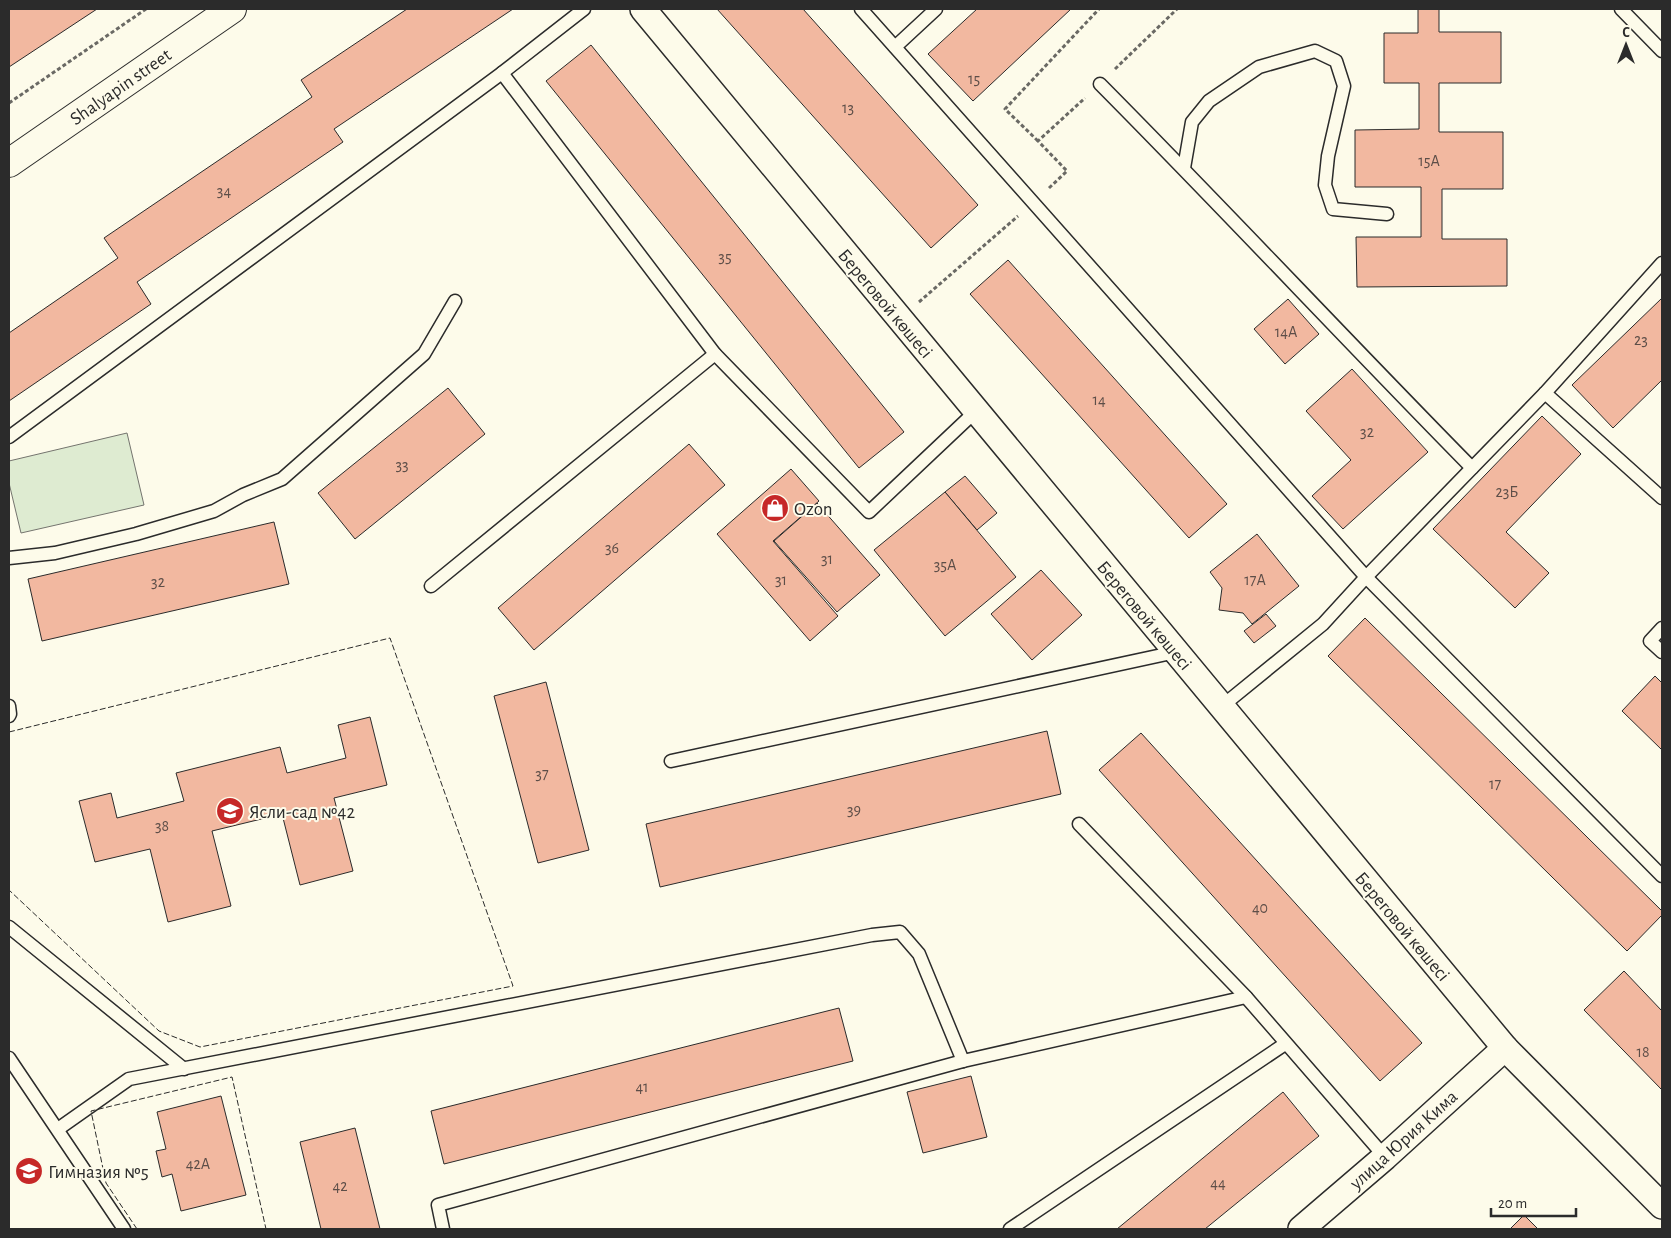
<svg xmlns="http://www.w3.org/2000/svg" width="1671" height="1238" viewBox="0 0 1671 1238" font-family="'Alegreya Sans',sans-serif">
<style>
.green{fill:#deebd1;stroke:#74746e}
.building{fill:#f2b8a0;stroke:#2b2b2b}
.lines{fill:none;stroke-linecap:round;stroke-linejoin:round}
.lane-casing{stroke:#2b2b2b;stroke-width:15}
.street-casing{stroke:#2b2b2b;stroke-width:28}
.secondary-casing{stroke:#2b2b2b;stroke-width:30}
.path{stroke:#6a6964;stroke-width:3;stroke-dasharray:4 2.5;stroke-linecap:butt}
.lane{stroke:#fdfbea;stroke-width:12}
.street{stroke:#fdfbea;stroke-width:25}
.secondary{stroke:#fdfbea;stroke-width:28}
.fence{stroke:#2b2b2b;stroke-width:1;stroke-dasharray:6 2.5;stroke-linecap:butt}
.labels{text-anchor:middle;stroke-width:4;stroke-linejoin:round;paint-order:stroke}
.number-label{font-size:16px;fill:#5d4e48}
.street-label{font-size:19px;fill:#2b2b2b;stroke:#fdfbea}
.poi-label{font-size:19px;fill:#2b2b2b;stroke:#fdfbea;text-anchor:start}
</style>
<rect width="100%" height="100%" fill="#fdfbea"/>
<polygon class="green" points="127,433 144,505 21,533 9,483 9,461"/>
<g class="building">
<polygon points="9,9 97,9 9,67"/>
<polygon points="407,9 513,9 334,129 343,142 137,282 151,304 9,401 9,333 118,258 104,238 312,97 301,80"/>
<polygon points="717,9 803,9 978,205 931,248"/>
<polygon points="977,9 1071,9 973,101 928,54"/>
<polygon points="1418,9 1439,9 1439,32 1501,32 1501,83 1439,83 1439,132 1503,132 1503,189 1442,189 1442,239 1507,239 1507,286 1357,287 1356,237 1421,237 1421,187 1355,187 1355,130 1419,129 1419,83 1384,83 1384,33 1418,33"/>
<polygon points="591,45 904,432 859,468 546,81"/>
<polygon points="1008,260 1227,504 1189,538 970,294"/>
<polygon points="1662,298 1662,380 1613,428 1572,385"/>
<polygon points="1288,299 1319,334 1285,364 1254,329"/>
<polygon points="1352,369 1428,452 1343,529 1312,496 1351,460 1306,411"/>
<polygon points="448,388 485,434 355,539 318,493"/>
<polygon points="1542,416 1581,454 1506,532 1549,573 1515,608 1433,529"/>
<polygon points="689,444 725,485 534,650 498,608"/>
<polygon points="791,469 819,501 773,541 838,616 810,641 717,534"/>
<polygon points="965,476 997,513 977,530 945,492"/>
<polygon points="945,492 1016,577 945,636 874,550"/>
<polygon points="817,503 880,575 837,612 774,541"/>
<polygon points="274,522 289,584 42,641 28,579"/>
<polygon points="1257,534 1299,586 1252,624 1243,613 1219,610 1222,588 1210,572"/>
<polygon points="1041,570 1082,615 1032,660 991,614"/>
<polygon points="1266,614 1276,626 1254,643 1244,631"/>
<polygon points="1365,618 1662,911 1662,915 1627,951 1328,656"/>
<polygon points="1655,676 1662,683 1662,750 1622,711"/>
<polygon points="546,682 589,850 538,863 494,696"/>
<polygon points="370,717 387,785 334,798 353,871 300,885 282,814 212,831 231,906 168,922 150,849 95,862 79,801 111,793 117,818 184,801 176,773 280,747 287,773 346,758 338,725"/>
<polygon points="1047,731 1061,794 660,887 646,824"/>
<polygon points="1141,733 1422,1043 1380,1081 1099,770"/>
<polygon points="1624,971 1662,1011 1662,1090 1584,1010"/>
<polygon points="839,1008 853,1061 444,1164 431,1111"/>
<polygon points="971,1076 987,1137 923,1153 907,1092"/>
<polygon points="1283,1092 1319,1136 1205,1229 1117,1229"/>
<polygon points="221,1096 246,1195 181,1211 172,1174 162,1177 156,1151 166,1149 157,1112"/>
<polygon points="355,1128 380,1229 321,1229 300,1142"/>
<polygon points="1524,1215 1538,1229 1510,1229"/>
</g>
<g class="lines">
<g class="lane-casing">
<g id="lane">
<polyline points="861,9 1366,577 1662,876"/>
<polyline points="1621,9 1662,51"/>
<polyline points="895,47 936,9"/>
<polyline points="502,73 715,354 869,512 976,411"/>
<path d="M 1100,84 C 1226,211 1347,341 1472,468"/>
<polyline points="1184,168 1192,122 1209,101 1259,67 1315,51 1336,61 1344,86 1328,156 1325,185 1333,209 1387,214"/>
<polyline points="1545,393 1662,498"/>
<polyline points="9,437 502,73 584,9"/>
<polyline points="9,558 55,553 136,534 214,511 243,495 282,479 424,354 455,301"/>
<polyline points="431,586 715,354"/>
<polyline points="1662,628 1650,641 1662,652"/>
<polyline points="9,706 10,714 9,716"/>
<polyline points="1221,707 1323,624 1366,577 1545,393 1662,263"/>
<polyline points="671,761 1176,652"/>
<polyline points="1079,824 1246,997 1385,1157"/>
<polyline points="9,927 184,1069"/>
<polyline points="9,1058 124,1229"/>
<polyline points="58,1129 129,1079 872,935 900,932 919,954 963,1061"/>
<polyline points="443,1229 438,1205 963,1061 1246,997"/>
<polyline points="1010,1229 1285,1044"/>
</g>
</g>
<g class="street-casing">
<g id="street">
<polyline points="643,9 1505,1048 1662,1206"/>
<polyline points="1301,1229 1385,1157 1505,1048"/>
</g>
</g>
<g class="secondary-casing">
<polyline id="secondary" points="9,163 232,9"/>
</g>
<g class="path">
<polyline points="1115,69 1177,9"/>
<polyline points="9,103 146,9"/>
<polyline points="1038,141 1005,109 1099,9"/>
<polyline points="1049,188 1067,171 1038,141 1085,98"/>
<polyline points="919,302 1018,216"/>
</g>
<use href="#lane" class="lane"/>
<use href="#street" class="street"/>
<use href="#secondary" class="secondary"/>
<g class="fence">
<polyline points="9,732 390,638 513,986 200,1047 159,1031 9,890"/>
<polyline points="137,1229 106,1183 91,1111 232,1077 266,1229"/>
</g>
</g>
<defs>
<g id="shop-disc" transform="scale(1.4375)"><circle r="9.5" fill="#c62828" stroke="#fdfbea"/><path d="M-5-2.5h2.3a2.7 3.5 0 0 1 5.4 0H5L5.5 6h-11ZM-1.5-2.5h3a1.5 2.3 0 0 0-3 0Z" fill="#fff"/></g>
<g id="school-disc" transform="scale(1.4375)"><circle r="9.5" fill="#c62828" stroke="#fdfbea"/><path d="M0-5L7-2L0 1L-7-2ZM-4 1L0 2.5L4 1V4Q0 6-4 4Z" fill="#fff"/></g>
</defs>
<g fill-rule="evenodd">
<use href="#shop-disc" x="775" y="508"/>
<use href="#school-disc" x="230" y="811"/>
<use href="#school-disc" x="29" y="1171"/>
</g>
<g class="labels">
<g class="number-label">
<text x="974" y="84">15</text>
<text x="848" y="113">13</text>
<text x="1429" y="166">15А</text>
<text x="224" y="196">34</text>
<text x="725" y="262">35</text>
<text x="1286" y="337">14А</text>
<text x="1641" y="345">23</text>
<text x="1099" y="405">14</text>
<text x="1367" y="437">32</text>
<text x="402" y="470">33</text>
<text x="1507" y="497">23Б</text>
<text x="612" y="553">36</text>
<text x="827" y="564">31</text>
<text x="945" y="570">35А</text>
<text x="781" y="585">31</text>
<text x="1255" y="585">17А</text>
<text x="158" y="587">32</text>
<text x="542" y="779">37</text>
<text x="1495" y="789">17</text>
<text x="854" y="815">39</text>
<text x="162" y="831">38</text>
<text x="1260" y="913">40</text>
<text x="1643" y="1057">18</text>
<text x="642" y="1092">41</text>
<text x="198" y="1169">42А</text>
<text x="1218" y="1188">44</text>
<text x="340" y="1191">42</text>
</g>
<g class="street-label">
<text transform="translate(120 86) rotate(-35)" y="7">Shalyapin street</text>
<text transform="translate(886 303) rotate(50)" y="7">Береговой көшесі</text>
<text transform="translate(1145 615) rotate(50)" y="7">Береговой көшесі</text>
<text transform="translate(1403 926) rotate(50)" y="7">Береговой көшесі</text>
<text transform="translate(1403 1139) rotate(-42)" y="7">улица Юрия Кима</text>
</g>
<g class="poi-label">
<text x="794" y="515">Ozon</text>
<text x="249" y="818">Ясли-сад №42</text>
<text x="48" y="1178">Гимназия №5</text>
</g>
</g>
<rect width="1671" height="1238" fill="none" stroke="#2b2b2b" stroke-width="20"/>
<g transform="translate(1626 45)" stroke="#fdfbea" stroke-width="4" paint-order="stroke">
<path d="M0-4L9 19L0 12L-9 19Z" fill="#2b2b2b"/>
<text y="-8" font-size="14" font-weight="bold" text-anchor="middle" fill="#2b2b2b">С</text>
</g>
<path d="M1491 1208v8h85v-8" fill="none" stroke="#2b2b2b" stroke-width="2.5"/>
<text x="1498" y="1208" font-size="15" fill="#2b2b2b" stroke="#fdfbea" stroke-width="4" paint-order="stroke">20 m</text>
</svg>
